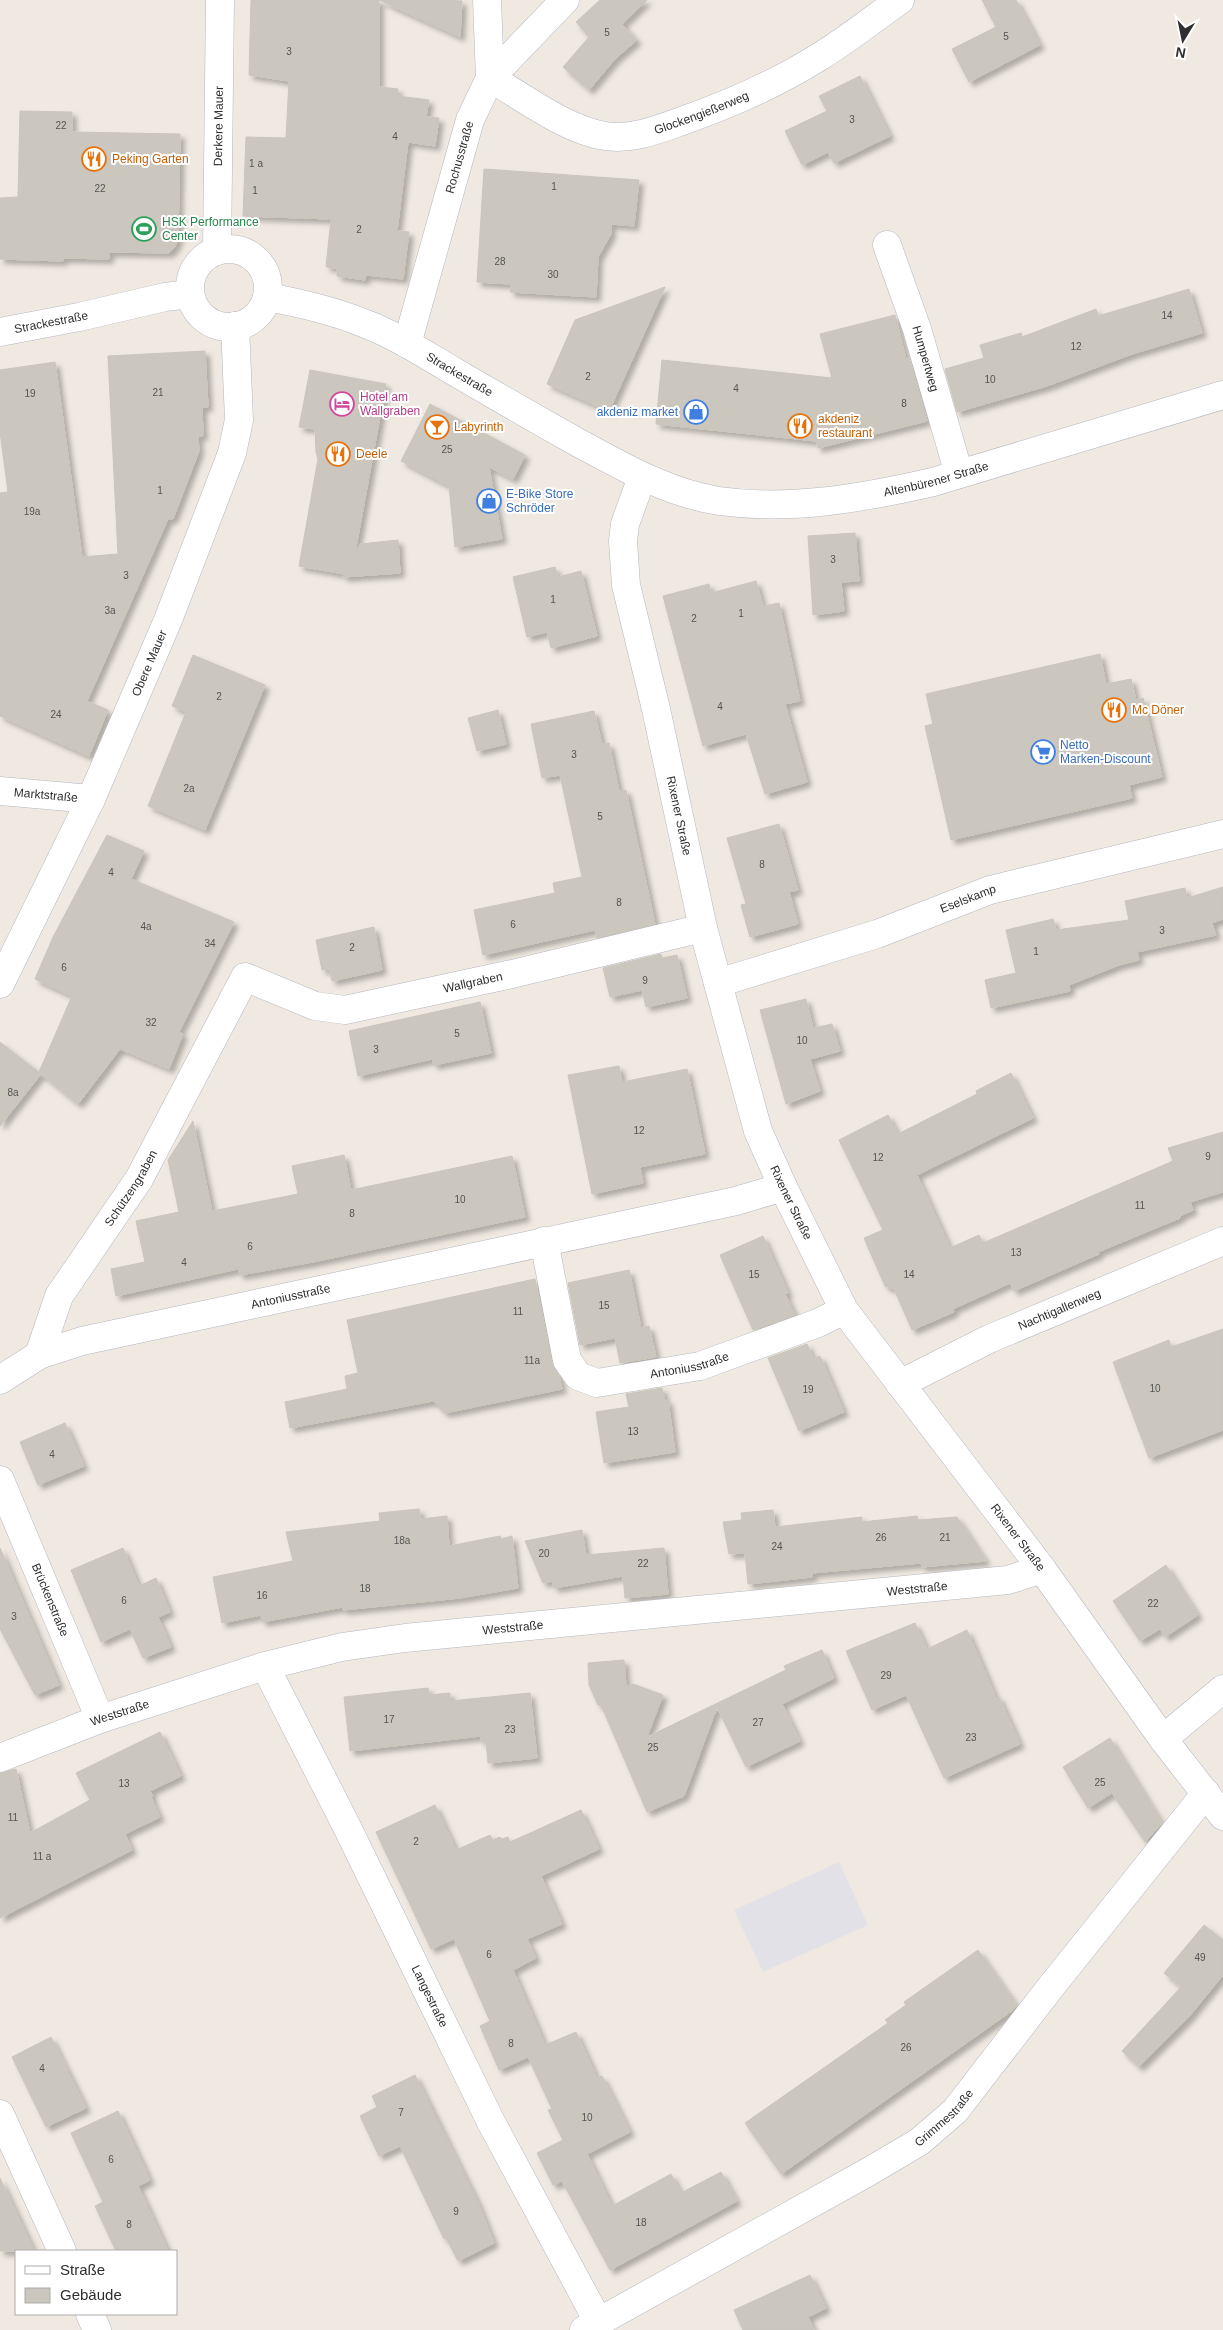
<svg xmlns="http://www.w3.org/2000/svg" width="1223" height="2330" viewBox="0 0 1223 2330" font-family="Arial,sans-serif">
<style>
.industrial{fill:#e3e1e8}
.building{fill:#cbc7bf;stroke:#cbc5ba;filter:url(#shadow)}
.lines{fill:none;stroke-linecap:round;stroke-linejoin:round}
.minor-casing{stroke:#b4b7c1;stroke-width:29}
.minor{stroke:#fff;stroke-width:28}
.labels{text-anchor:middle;stroke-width:4;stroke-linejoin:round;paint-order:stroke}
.number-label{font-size:10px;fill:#555452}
.street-label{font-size:12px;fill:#2e2e2e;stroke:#fff}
.food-label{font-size:12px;fill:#c56008;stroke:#fff;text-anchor:start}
.leisure-label{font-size:12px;fill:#27864d;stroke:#fff;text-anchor:start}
.hotel-label{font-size:12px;fill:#b23c85;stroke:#fff;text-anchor:start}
.shop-label{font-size:12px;fill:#366cbe;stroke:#fff;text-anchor:start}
</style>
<defs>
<filter id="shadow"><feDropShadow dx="4.5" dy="4.5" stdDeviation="2.5" flood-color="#0004"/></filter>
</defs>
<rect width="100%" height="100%" fill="#efe9e1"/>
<polygon class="industrial" points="839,1862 868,1925 763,1972 734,1910"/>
<g class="building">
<polygon points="251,0 441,0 462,1 460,37 379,0 379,87 398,89 397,96 429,100 426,117 439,118 435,146 408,142 397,231 409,232 403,279 366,275 365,280 337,276 337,268 326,267 331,219 243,216 246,137 286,138 289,81 249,75"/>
<polygon points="600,0 647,0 622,24 637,40 615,59 589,90 563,67 589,37 576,22"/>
<polygon points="982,0 1016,0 1040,45 969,82 952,49 996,27"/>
<polygon points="860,76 890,136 834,163 828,152 802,165 785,131 827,111 819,96"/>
<polygon points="20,111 72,112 72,132 180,134 178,240 174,248 169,253 109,252 109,259 63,258 63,261 0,259 0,198 18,197"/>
<polygon points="484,169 639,180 634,226 611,224 611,234 598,257 596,297 510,292 511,284 477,282"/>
<polygon points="665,287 609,411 547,384 575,320"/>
<polygon points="1189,289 1202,333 1132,354 1047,386 957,412 945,369 984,358 980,345 1021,333 1022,337 1096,309 1098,316"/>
<polygon points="895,315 906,359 909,358 927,421 818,448 816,441 656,424 662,360 832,378 820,334"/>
<polygon points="205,351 208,407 202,407 203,436 198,436 199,451 173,519 168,519 87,701 108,710 89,756 0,716 0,493 8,492 0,432 0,370 55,362 82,557 118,554 108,356"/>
<polygon points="310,370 386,384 355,553 360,544 398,540 400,573 343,577 344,574 299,566 318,459 316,452 315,429 299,427"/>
<polygon points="430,404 525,455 513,479 489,467 502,539 455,547 449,486 401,461"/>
<polygon points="855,533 859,581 841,582 844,611 813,615 808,536"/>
<polygon points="555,567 558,577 581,571 597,636 551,648 547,632 527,637 513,577"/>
<polygon points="756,581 763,606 779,603 800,701 785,704 807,782 765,794 746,734 703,746 663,596 709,584 711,593"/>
<polygon points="1100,654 1106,684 1131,679 1136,700 1143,698 1162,777 1129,785 1132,798 951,840 925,726 933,724 926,694"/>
<polygon points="193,655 265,685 205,830 148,806 186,712 172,706"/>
<polygon points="498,710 506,744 477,751 468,718"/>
<polygon points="594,711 602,744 609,743 619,791 626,790 655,924 597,938 595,930 483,955 474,910 555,893 553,883 582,877 560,775 542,778 531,724"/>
<polygon points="779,824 798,890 789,892 798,924 750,937 741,905 746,904 727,838"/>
<polygon points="107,835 144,851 131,879 234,922 179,1032 183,1034 169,1069 120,1049 78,1104 41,1074 0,1126 0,1042 41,1074 39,1072 72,996 35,979 53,937"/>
<polygon points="1223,887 1223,919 1212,923 1216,935 1137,952 1139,960 1119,965 1069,985 1070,991 991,1008 985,980 1016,973 1006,930 1053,919 1056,930 1129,920 1125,901 1185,888 1187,898"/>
<polygon points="374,927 382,970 332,981 329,969 322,970 316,940"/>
<polygon points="661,954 662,958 677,955 687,998 646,1007 642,990 610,997 603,968"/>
<polygon points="806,999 813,1028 832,1024 840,1051 810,1059 820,1091 786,1104 760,1010"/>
<polygon points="480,1002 491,1053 434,1065 432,1059 358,1076 349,1031"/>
<polygon points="619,1066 622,1082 687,1069 705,1154 640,1167 643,1183 592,1194 568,1075"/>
<polygon points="1011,1073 1033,1118 917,1175 950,1248 979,1235 983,1243 1173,1161 1168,1148 1223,1132 1223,1192 1190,1202 1193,1210 1180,1216 1180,1218 1098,1252 1099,1254 1085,1260 1014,1291 1010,1283 953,1309 954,1312 912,1330 894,1289 885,1286 864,1238 883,1230 839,1140 888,1115 898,1134 977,1094 976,1091"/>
<polygon points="193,1121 212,1211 298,1194 292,1166 344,1155 351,1190 512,1156 525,1217 313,1262 240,1275 238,1269 116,1296 111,1269 145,1262 136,1221 179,1212 168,1160"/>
<polygon points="763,1236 788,1293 785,1294 795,1315 753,1330 720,1255"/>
<polygon points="629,1270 641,1328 649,1326 656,1357 620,1363 615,1338 580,1345 568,1283"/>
<polygon points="535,1279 552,1363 559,1376 562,1389 445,1413 433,1401 290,1428 285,1402 347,1389 345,1376 358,1373 347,1320"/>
<polygon points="1223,1329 1223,1430 1149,1458 1113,1362 1169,1340 1171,1347"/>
<polygon points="807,1344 814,1359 820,1356 844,1412 799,1431 768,1358"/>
<polygon points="662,1388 665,1401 668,1400 675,1452 604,1463 596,1412 629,1407 626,1394"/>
<polygon points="65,1423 84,1466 38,1485 20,1442"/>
<polygon points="419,1509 421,1519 447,1516 449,1546 500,1536 501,1539 512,1536 518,1588 460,1598 343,1610 343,1607 262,1622 261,1615 222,1623 213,1577 293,1561 286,1532 380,1521 379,1513"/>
<polygon points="773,1510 775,1527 862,1517 862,1522 917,1516 918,1520 957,1517 986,1561 922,1567 921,1563 812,1573 812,1577 748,1584 745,1553 729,1554 723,1522 742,1520 741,1513"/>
<polygon points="582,1530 586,1555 664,1548 668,1594 625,1598 623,1576 554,1588 552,1581 543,1583 525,1541"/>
<polygon points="0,1548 59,1685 35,1695 0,1629"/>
<polygon points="123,1548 139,1586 156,1578 170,1612 158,1617 171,1647 143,1658 130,1629 101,1642 71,1570"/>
<polygon points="1166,1565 1198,1615 1165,1637 1160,1629 1140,1641 1113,1601"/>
<polygon points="915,1623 927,1649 967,1630 996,1698 999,1697 1020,1744 944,1778 906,1695 872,1710 846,1651"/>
<polygon points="822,1650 834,1678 782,1704 800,1741 746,1767 717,1707 684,1796 647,1812 601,1705 598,1705 589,1685 588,1663 624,1660 626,1687 633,1684 663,1695 647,1737 786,1670 784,1666"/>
<polygon points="428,1688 429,1695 450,1693 450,1701 530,1693 537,1758 488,1763 486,1741 481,1742 481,1736 350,1751 344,1697"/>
<polygon points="160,1732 181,1776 150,1791 153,1796 151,1797 160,1817 125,1834 132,1850 0,1918 0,1773 16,1769 30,1833 90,1800 76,1773"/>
<polygon points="1110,1738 1162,1823 1145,1842 1112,1793 1088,1808 1063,1767"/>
<polygon points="435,1805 456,1850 490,1835 493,1840 500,1837 502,1839 508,1837 510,1842 581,1810 599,1849 541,1876 562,1924 527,1939 536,1958 513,1970 545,2045 576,2032 597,2078 602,2076 630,2132 587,2154 612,2206 671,2174 681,2193 721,2172 737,2201 610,2270 562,2181 553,2185 537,2153 563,2140 548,2110 552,2109 528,2057 499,2070 480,2026 490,2021 454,1939 431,1949 376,1832"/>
<polygon points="1204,1925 1223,1940 1223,1975 1188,2018 1139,2067 1122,2051 1181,1987 1164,1973"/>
<polygon points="978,1950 1017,2006 1013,2010 781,2174 745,2123 888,2023 885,2020 906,2005 904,2002"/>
<polygon points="51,2037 86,2108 46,2127 12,2057"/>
<polygon points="415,2075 478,2203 494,2243 458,2261 446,2238 444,2239 400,2146 379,2156 360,2116 377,2107 372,2096"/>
<polygon points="118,2111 150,2180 138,2186 168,2251 116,2251 95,2206 103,2202 71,2133"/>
<polygon points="0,2178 34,2251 0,2251"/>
<polygon points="810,2275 826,2308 808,2317 814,2330 743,2330 734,2310"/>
</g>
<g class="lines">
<g class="minor-casing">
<g id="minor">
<path id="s1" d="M 487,0 L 490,78 C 525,98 566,130 605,136 C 632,140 657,130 682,121 C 730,104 776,84 819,57 C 847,40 873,19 900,0"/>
<path id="s2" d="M 887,245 L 917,329 L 959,474"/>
<circle cx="229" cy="288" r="39"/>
<path id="s3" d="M 217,251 L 220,0"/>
<path id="s4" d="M 267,297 C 301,303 334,311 366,324 C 397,336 426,355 455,372 C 496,396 536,419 577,442 C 622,466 667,493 719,501 C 791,511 863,498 933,482 L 1223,395"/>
<path id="s5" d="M 0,332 L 79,317 L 165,297 L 190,294"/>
<path id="s6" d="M 407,344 L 470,120 L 490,78 L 565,0"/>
<path id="s7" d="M 642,477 L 625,524 L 623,541 L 626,585 L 656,709 L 703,928 L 758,1131 L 783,1187 L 844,1310 L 1042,1569 L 1163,1739 L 1223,1816"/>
<path id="s8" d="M 0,791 L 91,799"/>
<path id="s9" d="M 718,983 L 877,934 L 990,890 L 1223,834"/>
<path id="s10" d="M 0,984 L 91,799 L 168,620 L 232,453 L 239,420 L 235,326"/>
<path id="s11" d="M 544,1241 L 567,1360 L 578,1376 L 597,1383 L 700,1366 L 818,1323 L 844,1310"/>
<path id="s12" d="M 39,1355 L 59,1296 L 139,1179 L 245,977 L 315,1006 L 345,1010 L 512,974 L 703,928"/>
<path id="s13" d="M 0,1380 L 39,1355 L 82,1341 L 736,1201 L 783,1187"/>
<path id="s14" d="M 900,1384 L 989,1339 L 1223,1241"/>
<path id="s15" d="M 0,1480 L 100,1719"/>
<path id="s16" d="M 265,1666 L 348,1829 L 491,2122 L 599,2323"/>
<polyline points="1163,1739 1223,1689"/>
<path id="s17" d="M 0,1758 L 100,1719 L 265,1666 L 342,1647 L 405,1638 L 1008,1580 L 1042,1569"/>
<polyline points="0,2114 62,2251"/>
<polyline points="90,2314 97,2330"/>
<path id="s18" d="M 584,2330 L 868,2172 L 919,2142 L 955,2111 L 1050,1988 L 1206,1793"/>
</g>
</g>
<use href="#minor" class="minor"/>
</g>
<defs>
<g id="restaurant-ring" transform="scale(1.25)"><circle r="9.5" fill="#fff" stroke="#e8710a" stroke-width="1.5"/><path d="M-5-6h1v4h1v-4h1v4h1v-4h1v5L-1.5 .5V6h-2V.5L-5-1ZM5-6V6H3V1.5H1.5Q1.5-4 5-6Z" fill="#e8710a"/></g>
<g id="stadium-ring" transform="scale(1.25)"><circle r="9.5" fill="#fff" stroke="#2e9e5b" stroke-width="1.5"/><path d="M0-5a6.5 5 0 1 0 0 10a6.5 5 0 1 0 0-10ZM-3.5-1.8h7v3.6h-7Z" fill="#2e9e5b"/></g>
<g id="hotel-ring" transform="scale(1.25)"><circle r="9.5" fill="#fff" stroke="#d1479c" stroke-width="1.5"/><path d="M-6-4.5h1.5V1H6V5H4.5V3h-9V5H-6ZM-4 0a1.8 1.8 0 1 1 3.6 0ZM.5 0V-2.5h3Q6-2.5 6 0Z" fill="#d1479c"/></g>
<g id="shop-ring" transform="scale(1.25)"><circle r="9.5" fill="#fff" stroke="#3f7fe0" stroke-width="1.5"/><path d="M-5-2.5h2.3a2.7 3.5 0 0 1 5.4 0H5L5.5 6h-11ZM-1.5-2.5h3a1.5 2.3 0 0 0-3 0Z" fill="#3f7fe0"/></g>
<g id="bar-ring" transform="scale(1.25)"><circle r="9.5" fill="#fff" stroke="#e8710a" stroke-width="1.5"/><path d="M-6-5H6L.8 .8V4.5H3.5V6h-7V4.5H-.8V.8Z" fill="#e8710a"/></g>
<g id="supermarket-ring" transform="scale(1.25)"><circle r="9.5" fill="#fff" stroke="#3f7fe0" stroke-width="1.5"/><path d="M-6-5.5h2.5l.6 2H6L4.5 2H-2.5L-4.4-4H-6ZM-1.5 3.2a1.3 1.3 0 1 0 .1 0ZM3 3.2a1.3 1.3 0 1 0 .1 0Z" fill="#3f7fe0"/></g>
</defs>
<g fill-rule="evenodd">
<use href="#restaurant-ring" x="94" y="159"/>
<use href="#stadium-ring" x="144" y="229"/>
<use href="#hotel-ring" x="342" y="404"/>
<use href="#shop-ring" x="696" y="412"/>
<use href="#restaurant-ring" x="800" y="426"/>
<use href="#bar-ring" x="437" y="427"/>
<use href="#restaurant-ring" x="338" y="454"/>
<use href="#shop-ring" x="489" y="501"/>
<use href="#restaurant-ring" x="1114" y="710"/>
<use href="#supermarket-ring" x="1043" y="752"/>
</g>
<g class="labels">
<g class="number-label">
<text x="607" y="36">5</text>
<text x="1006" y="40">5</text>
<text x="289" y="55">3</text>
<text x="852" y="123">3</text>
<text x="61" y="129">22</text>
<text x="395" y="140">4</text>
<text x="256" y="167">1 a</text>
<text x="554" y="190">1</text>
<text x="100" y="192">22</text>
<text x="255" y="194">1</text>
<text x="359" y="233">2</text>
<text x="500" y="265">28</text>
<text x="553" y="278">30</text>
<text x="1167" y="319">14</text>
<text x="1076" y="350">12</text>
<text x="588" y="380">2</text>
<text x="990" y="383">10</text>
<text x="736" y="392">4</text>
<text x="158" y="396">21</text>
<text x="30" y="397">19</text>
<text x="904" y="407">8</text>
<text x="447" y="453">25</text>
<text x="160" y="494">1</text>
<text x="32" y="515">19a</text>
<text x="833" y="563">3</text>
<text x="126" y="579">3</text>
<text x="553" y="603">1</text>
<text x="110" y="614">3a</text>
<text x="741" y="617">1</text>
<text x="694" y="622">2</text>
<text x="219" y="700">2</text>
<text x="720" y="710">4</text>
<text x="56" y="718">24</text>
<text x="574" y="758">3</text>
<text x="189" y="792">2a</text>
<text x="600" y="820">5</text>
<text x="762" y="868">8</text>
<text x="111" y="876">4</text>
<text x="619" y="906">8</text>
<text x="513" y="928">6</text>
<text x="146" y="930">4a</text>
<text x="1162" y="934">3</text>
<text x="210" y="947">34</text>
<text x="352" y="951">2</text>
<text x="1036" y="955">1</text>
<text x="64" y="971">6</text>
<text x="645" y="984">9</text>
<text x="151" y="1026">32</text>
<text x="457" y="1037">5</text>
<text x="802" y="1044">10</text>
<text x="376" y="1053">3</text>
<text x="13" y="1096">8a</text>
<text x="639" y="1134">12</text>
<text x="1208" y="1160">9</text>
<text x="878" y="1161">12</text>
<text x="460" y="1203">10</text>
<text x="1140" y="1209">11</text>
<text x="352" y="1217">8</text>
<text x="250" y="1250">6</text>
<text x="1016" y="1256">13</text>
<text x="184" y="1266">4</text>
<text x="754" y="1278">15</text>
<text x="909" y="1278">14</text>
<text x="604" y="1309">15</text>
<text x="518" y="1315">11</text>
<text x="532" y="1364">11a</text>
<text x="1155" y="1392">10</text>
<text x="808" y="1393">19</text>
<text x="633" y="1435">13</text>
<text x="52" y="1458">4</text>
<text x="881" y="1541">26</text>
<text x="945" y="1541">21</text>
<text x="402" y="1544">18a</text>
<text x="777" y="1550">24</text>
<text x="544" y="1557">20</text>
<text x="643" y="1567">22</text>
<text x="365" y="1592">18</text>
<text x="262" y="1599">16</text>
<text x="124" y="1604">6</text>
<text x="1153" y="1607">22</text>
<text x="14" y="1620">3</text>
<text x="886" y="1679">29</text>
<text x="389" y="1723">17</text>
<text x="758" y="1726">27</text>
<text x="510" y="1733">23</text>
<text x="971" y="1741">23</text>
<text x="653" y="1751">25</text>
<text x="1100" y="1786">25</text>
<text x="124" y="1787">13</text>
<text x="13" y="1821">11</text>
<text x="416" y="1845">2</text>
<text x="42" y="1860">11 a</text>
<text x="489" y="1958">6</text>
<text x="1200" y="1961">49</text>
<text x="511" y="2047">8</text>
<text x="906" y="2051">26</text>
<text x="42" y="2072">4</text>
<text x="401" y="2116">7</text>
<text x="587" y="2121">10</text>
<text x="111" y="2163">6</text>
<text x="456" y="2215">9</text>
<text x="641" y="2226">18</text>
<text x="129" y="2228">8</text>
</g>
<g class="street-label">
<text dy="4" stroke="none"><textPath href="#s1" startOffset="308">Glockengießerweg</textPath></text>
<text dy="4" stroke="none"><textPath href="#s3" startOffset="125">Derkere Mauer</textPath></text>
<text dy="4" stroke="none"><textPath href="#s6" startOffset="194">Rochusstraße</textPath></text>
<text dy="4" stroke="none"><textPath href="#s5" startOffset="52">Strackestraße</textPath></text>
<text dy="4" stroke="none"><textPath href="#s2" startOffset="120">Humpertweg</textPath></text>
<text dy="4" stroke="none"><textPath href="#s4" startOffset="209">Strackestraße</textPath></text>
<text dy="4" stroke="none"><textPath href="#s4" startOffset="719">Altenbürener Straße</textPath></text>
<text dy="4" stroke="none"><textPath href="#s10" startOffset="354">Obere Mauer</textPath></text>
<text dy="4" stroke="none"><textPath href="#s8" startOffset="46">Marktstraße</textPath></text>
<text dy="4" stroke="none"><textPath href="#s7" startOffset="348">Rixener Straße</textPath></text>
<text dy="4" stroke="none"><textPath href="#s9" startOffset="264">Eselskamp</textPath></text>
<text dy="4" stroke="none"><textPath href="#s12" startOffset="669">Wallgraben</textPath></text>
<text dy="4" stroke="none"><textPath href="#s12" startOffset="192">Schützengraben</textPath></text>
<text dy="4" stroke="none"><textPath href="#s7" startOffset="752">Rixener Straße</textPath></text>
<text dy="4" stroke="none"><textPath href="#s13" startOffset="305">Antoniusstraße</textPath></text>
<text dy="4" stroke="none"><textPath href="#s14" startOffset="176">Nachtigallenweg</textPath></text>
<text dy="4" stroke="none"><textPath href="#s11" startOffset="255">Antoniusstraße</textPath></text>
<text dy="4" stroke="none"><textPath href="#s7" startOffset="1158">Rixener Straße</textPath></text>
<text dy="4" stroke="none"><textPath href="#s17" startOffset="938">Weststraße</textPath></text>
<text dy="4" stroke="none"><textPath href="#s15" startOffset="130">Brückenstraße</textPath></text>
<text dy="4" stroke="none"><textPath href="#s17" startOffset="532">Weststraße</textPath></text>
<text dy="4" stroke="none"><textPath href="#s17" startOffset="128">Weststraße</textPath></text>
<text dy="4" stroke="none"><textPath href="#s16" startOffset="369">Langestraße</textPath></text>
<text dy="4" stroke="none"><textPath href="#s18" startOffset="419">Grimmestraße</textPath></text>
</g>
<g class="food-label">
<text x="112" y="163">Peking Garten</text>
<text x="818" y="423">akdeniz<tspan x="818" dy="14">restaurant</tspan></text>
<text x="454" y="431">Labyrinth</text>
<text x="356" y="458">Deele</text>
<text x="1132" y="714">Mc Döner</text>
</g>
<g class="leisure-label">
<text x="162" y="226">HSK Performance<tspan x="162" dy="14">Center</tspan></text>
</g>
<g class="hotel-label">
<text x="360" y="401">Hotel am<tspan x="360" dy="14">Wallgraben</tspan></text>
</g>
<g class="shop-label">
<text x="678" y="416" text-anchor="end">akdeniz market</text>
<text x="506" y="498">E-Bike Store<tspan x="506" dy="14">Schröder</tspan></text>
<text x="1060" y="749">Netto<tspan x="1060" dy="14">Marken-Discount</tspan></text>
</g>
</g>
<rect x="15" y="2250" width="162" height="65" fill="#ffffff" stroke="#ababab"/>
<rect x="25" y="2266" width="25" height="8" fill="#ffffff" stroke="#ababab"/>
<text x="60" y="2275" font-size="15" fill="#2e2e2e">Straße</text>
<rect x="25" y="2288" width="25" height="15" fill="#cbc7bf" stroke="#ababab"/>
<text x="60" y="2300" font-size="15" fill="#2e2e2e">Gebäude</text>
<g transform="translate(1183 40) rotate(190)" stroke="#ffffff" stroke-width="4" paint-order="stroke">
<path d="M0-4L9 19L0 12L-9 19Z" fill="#2e2e2e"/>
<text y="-8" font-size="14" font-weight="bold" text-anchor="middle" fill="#2e2e2e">N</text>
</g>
</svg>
